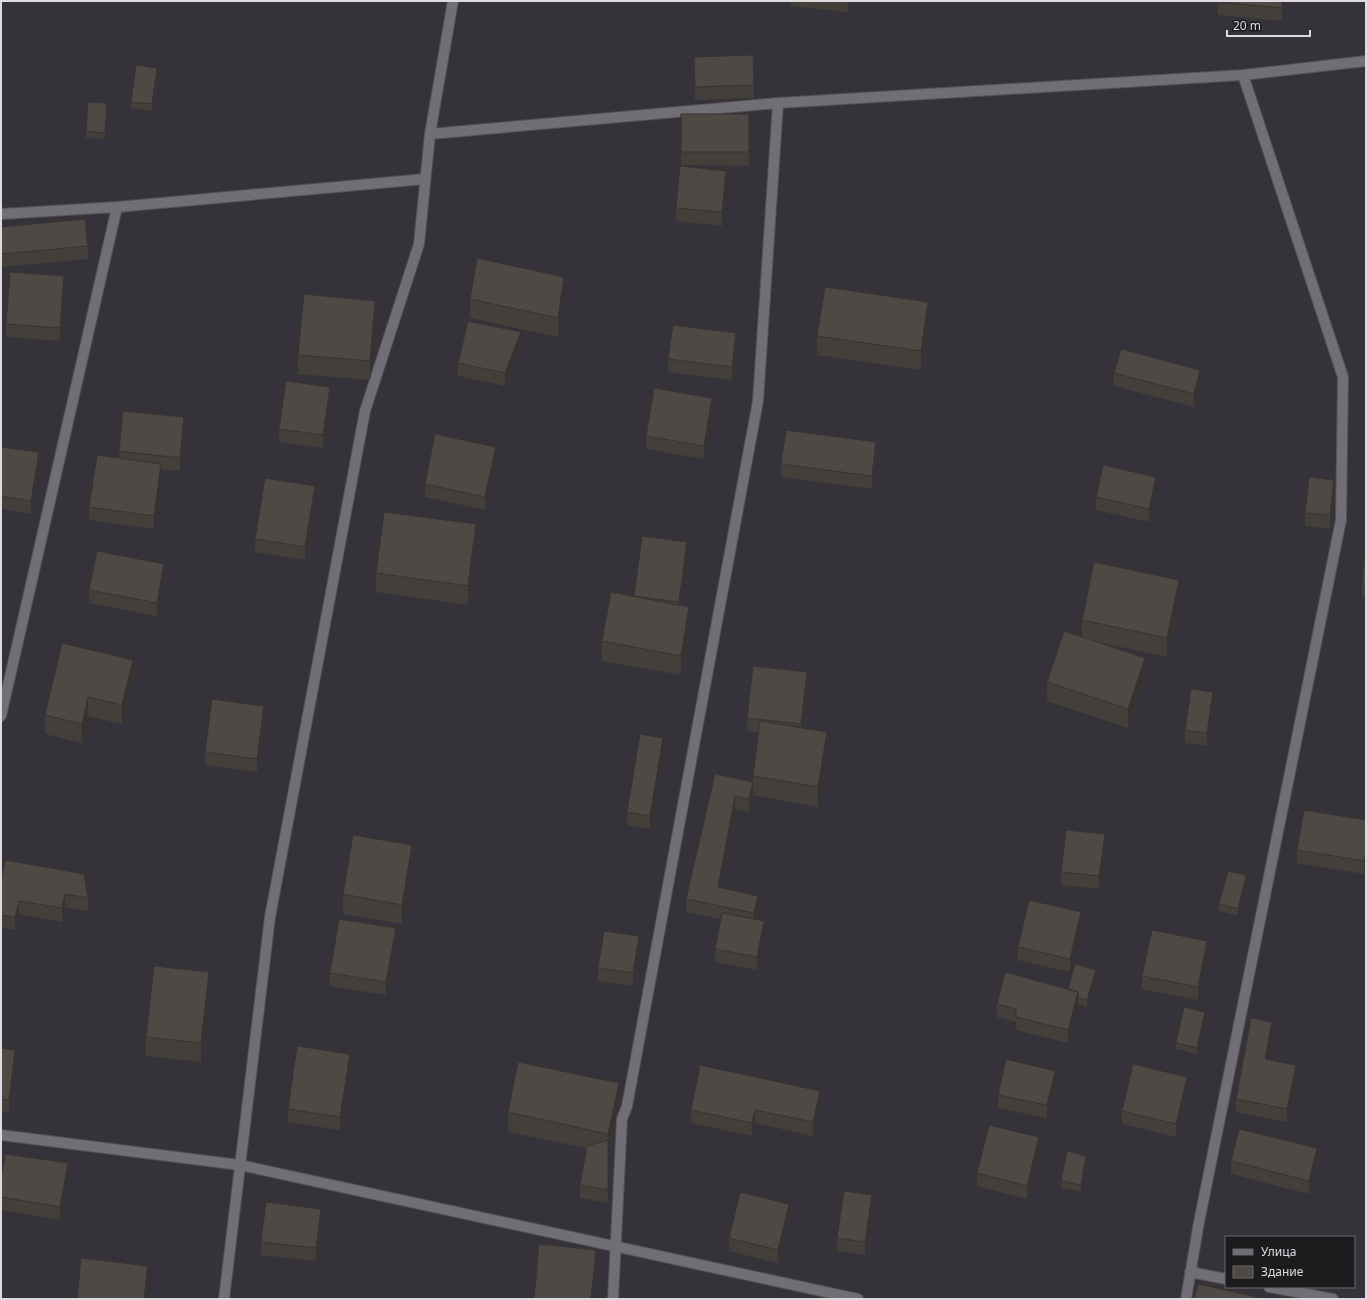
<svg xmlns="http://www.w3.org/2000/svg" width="1367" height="1300" viewBox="0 0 1367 1300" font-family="'Noto Sans',sans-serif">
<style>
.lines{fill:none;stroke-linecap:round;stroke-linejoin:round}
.minor-casing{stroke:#535055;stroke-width:12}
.minor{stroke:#716e75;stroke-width:10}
.wall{fill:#433f3a}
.shaded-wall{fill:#373330}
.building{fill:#4e4944;stroke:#373330}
</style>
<rect width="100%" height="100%" fill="#353339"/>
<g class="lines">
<g class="minor-casing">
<g id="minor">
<polyline points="430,134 778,103 1243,75 1366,61"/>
<polyline points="1,214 117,207 425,179"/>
<polyline points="1,716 117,207"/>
<polyline points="1,1135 240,1165 858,1299"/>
<polyline points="1190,1272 1226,1279"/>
<polyline points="1269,1287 1333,1299"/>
<polyline points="224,1299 270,917 365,411 419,244 430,134 453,1"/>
<polyline points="613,1299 622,1119 627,1106 758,401 778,103"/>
<polyline points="1186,1299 1199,1222 1341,520 1343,377 1243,75"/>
</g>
</g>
<use href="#minor" class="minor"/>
</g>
<g class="wall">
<polygon points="791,1 849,1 848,12 791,6"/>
<polygon points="1218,1 1283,1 1282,21 1218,15"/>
<polygon points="694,57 754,85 754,98 695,100"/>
<polygon points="157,75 152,111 131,108 131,102"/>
<polygon points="107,110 105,139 86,138 86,131"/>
<polygon points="681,114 749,114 749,166 681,165"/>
<polygon points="726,184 722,226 676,221 676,208"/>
<polygon points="1,227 88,246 88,259 1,267"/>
<polygon points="64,289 60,341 6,337 6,324"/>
<polygon points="564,296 558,337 470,318 470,299"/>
<polygon points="375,320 370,380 298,374 298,355"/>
<polygon points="928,321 921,370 817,355 817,336"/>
<polygon points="521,345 505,386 458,376 458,363"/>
<polygon points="736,346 732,380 668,372 668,359"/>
<polygon points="1114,373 1200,383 1194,407 1114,386"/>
<polygon points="330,400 323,448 279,442 279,429"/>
<polygon points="712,411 704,459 646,449 646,436"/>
<polygon points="184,430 180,471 161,469 161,477 154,529 89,520 89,507 119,458 119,451"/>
<polygon points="1,447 39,465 31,514 1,509"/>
<polygon points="876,455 872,489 781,477 781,464"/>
<polygon points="496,460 485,510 425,497 425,484"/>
<polygon points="1156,490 1149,522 1096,510 1096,497"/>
<polygon points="1334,493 1330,529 1305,526 1305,513"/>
<polygon points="315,499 305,560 255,552 255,539"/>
<polygon points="476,544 468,605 376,592 376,573"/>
<polygon points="1366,545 1366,597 1362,597 1362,584"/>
<polygon points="687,555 680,605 689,626 681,675 602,661 602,641 634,596"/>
<polygon points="164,577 157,616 89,603 89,590"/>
<polygon points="1179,600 1167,657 1098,642 1145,677 1128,728 1047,701 1047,682 1082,637 1082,620"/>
<polygon points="133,679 122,724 88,716 82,743 45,734 45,715"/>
<polygon points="807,685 802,728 827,751 818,807 753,795 749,812 735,809 720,888 758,909 756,919 764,934 757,970 715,962 715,949 720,919 686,912 686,899 715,774 753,782 753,776 758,732 747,731 747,718"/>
<polygon points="1213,705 1207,746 1185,743 1185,730"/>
<polygon points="264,719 257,772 205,765 205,752"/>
<polygon points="663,751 650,829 627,825 627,812"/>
<polygon points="1366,820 1366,863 1364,874 1297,863 1297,850"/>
<polygon points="1105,847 1099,889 1061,885 1061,872"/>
<polygon points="412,864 402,924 343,914 343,894"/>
<polygon points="1246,882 1238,916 1219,911 1219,904"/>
<polygon points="1,883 88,898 88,911 65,907 62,922 19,914 15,930 1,928"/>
<polygon points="1081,925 1070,972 1018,960 1018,947"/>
<polygon points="396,941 386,995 330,986 330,973"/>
<polygon points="639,949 633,986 598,981 598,968"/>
<polygon points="1207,954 1198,1000 1142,989 1142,976"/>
<polygon points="1096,977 1087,1007 1078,1004 1068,1043 1016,1030 1016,1022 997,1017 997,1004 1068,989"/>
<polygon points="209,992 201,1062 146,1056 146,1037"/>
<polygon points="1205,1019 1197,1054 1176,1049 1176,1043"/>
<polygon points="1272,1035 1267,1059 1296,1078 1287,1122 1236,1112 1236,1099"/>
<polygon points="1,1048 15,1063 9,1113 1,1112"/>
<polygon points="350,1067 340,1130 288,1122 288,1109"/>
<polygon points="1055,1084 1047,1118 998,1108 998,1095"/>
<polygon points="1187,1090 1176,1137 1122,1124 1122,1111"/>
<polygon points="619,1102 608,1153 608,1203 580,1198 580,1185 586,1148 508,1132 508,1112"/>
<polygon points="820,1104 813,1136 755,1123 752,1136 691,1123 691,1110"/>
<polygon points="1039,1150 1027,1199 977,1186 977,1173"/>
<polygon points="1231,1161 1317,1161 1309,1194 1231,1174"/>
<polygon points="1086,1162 1081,1191 1061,1188 1061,1181"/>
<polygon points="68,1176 60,1220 1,1210 1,1178"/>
<polygon points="872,1208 865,1255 837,1251 837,1238"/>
<polygon points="789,1217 778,1263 729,1251 729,1238"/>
<polygon points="321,1222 316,1261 261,1255 261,1242"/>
</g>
<g class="shaded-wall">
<polygon points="848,1 849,1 848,12"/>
<polygon points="1282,1 1283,1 1282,21"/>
<polygon points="157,68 157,75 152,111 152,104"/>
<polygon points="107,103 107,110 105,139 105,133"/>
<polygon points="726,171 726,184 722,226 722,212"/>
<polygon points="64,276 64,289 60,341 60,328"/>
<polygon points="564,277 564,296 558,337 558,318"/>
<polygon points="375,301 375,320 370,380 370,361"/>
<polygon points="928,302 928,321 921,370 921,351"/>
<polygon points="521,332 521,345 505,386 505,373"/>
<polygon points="736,333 736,346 732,380 732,367"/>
<polygon points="1200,370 1200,383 1194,407 1194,394"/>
<polygon points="330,387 330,400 323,448 323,435"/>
<polygon points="712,398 712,411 704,459 704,446"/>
<polygon points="184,417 184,430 180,471 180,458"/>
<polygon points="876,442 876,455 872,489 872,476"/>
<polygon points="496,447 496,460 485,510 485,497"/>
<polygon points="39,452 39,465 31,514 31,501"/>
<polygon points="161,464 161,477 154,529 154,516"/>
<polygon points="1156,477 1156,490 1149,522 1149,509"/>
<polygon points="1334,480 1334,493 1330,529 1330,515"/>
<polygon points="315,486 315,499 305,560 305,547"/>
<polygon points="476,524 476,544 468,605 468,586"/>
<polygon points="687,542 687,555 679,615 679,602"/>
<polygon points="164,564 164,577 157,616 157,603"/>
<polygon points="1179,580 1179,600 1167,657 1167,638"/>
<polygon points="689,607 689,626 681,675 681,656"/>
<polygon points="1145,658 1145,677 1128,728 1128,709"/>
<polygon points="133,660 133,679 122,724 122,705"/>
<polygon points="807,672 807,685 801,737 801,724"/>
<polygon points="1213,692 1213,705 1207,746 1207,733"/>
<polygon points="88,697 88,716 82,743 82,724"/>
<polygon points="264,706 264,719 257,772 257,759"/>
<polygon points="827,732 827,751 818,807 818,787"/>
<polygon points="663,738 663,751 650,829 650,816"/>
<polygon points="753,782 753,795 749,812 749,799"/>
<polygon points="735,796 735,809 718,900 718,887"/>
<polygon points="1105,834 1105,847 1099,889 1099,876"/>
<polygon points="412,845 412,864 402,924 402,905"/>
<polygon points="1366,850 1366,863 1364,874 1364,861"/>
<polygon points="1246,875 1246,882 1238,916 1238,909"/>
<polygon points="65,894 65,907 62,922 62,908"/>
<polygon points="758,896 758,909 754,926 754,913"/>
<polygon points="19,901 19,914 15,930 15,917"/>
<polygon points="1081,912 1081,925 1070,972 1070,959"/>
<polygon points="764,921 764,934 757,970 757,957"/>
<polygon points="396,928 396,941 386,995 386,982"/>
<polygon points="639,936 639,949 633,986 633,973"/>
<polygon points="1207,941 1207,954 1198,1000 1198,987"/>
<polygon points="1096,970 1096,977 1087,1007 1087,1000"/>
<polygon points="209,972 209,992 201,1062 201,1043"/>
<polygon points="1078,992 1078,1005 1068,1043 1068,1030"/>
<polygon points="1205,1012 1205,1019 1197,1054 1197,1048"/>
<polygon points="1272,1022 1272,1035 1265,1072 1265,1059"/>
<polygon points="15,1050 15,1063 9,1113 9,1100"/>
<polygon points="350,1054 350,1067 340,1130 340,1117"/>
<polygon points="1296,1065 1296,1078 1287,1122 1287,1109"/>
<polygon points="1055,1071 1055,1084 1047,1118 1047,1105"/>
<polygon points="1187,1077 1187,1090 1176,1137 1176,1124"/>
<polygon points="619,1083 619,1102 608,1153 608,1134"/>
<polygon points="820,1091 820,1104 813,1136 813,1122"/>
<polygon points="755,1110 755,1123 752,1136 752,1123"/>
<polygon points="1039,1137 1039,1150 1027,1199 1027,1186"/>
<polygon points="1317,1148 1317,1161 1309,1194 1309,1181"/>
<polygon points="1086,1156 1086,1162 1081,1191 1081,1185"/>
<polygon points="68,1163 68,1176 60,1220 60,1207"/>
<polygon points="872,1195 872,1208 865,1255 865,1242"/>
<polygon points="789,1204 789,1217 778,1263 778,1250"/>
<polygon points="321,1209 321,1222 316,1261 316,1248"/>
<polygon points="596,1250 596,1269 593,1299 591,1299"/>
<polygon points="148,1266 148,1285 146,1299 144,1299"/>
</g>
<g class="building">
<polygon points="1218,1 1282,1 1282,8 1218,2"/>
<polygon points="753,55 754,85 695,87 694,57"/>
<polygon points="136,65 157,68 152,104 131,102"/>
<polygon points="88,102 107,103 105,133 86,131"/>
<rect x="681" y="114" width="68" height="38"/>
<polygon points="680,166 726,171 722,212 676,208"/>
<polygon points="85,219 88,246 1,254 1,227"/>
<polygon points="477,258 564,277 558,318 470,299"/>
<polygon points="10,272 64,276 60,328 6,324"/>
<polygon points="825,287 928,302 921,351 817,336"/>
<polygon points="304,294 375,301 370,361 298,355"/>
<polygon points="468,321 521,332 505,373 458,363"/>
<polygon points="673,325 736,333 732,367 668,359"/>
<polygon points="1121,349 1200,370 1194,394 1114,373"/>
<polygon points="286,381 330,387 323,435 279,429"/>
<polygon points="654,388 712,398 704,446 646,436"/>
<polygon points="123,411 184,417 180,458 119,451"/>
<polygon points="786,430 876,442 872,476 781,464"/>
<polygon points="435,434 496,447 485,497 425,484"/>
<polygon points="1,447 39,452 31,501 1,496"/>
<polygon points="97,455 161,464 154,516 89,507"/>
<polygon points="1103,465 1156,477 1149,509 1096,497"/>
<polygon points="1309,477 1334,480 1330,515 1305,513"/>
<polygon points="265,478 315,486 305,547 255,539"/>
<polygon points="384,512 476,524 468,586 376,573"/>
<polygon points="642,536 687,542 679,602 634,596"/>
<polygon points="1366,545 1366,584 1362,584"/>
<polygon points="97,551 164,564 157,603 89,590"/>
<polygon points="1094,562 1179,580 1167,638 1082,620"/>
<polygon points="611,592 689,607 681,656 602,641"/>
<polygon points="1064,631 1145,658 1128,709 1047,682"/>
<polygon points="62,643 133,660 122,705 88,697 82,724 45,715"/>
<polygon points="753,666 807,672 801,724 747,718"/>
<polygon points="1191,689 1213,692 1207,733 1185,730"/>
<polygon points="212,699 264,706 257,759 205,752"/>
<polygon points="760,721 827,732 818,787 753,776"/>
<polygon points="640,734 663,738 650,816 627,812"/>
<polygon points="715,774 753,782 749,799 735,796 718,887 758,896 754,913 686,899"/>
<polygon points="1304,810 1366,820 1366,850 1364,861 1297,850"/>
<polygon points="1066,830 1105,834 1099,876 1061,872"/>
<polygon points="353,835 412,845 402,905 343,894"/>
<polygon points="5,860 84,874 88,898 65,894 62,908 19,901 15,917 1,915 1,883"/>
<polygon points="1228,871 1246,875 1238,909 1219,904"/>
<polygon points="1029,900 1081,912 1070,959 1018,947"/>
<polygon points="722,913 764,921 757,957 715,949"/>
<polygon points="339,919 396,928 386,982 330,973"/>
<polygon points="1152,930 1207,941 1198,987 1142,976"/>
<polygon points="604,931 639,936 633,973 598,968"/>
<polygon points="1075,964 1096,970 1087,1000 1078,998 1078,992 1068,989"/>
<polygon points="154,966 209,972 201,1043 146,1037"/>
<polygon points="1005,972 1078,992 1068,1030 1016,1017 1016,1009 997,1004"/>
<polygon points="1184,1007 1205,1012 1197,1048 1176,1043"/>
<polygon points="1251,1018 1272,1022 1265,1059 1296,1065 1287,1109 1236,1099"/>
<polygon points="297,1046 350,1054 340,1117 288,1109"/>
<polygon points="1,1048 15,1050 9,1100 1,1099"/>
<polygon points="1006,1059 1055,1071 1047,1105 998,1095"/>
<polygon points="518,1062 619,1083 608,1134 508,1112"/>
<polygon points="1133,1064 1187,1077 1176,1124 1122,1111"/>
<polygon points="700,1065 820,1091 813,1122 755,1110 752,1123 691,1110"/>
<polygon points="989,1125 1039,1137 1027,1186 977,1173"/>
<polygon points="1239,1129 1317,1148 1309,1181 1231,1161"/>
<polygon points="608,1140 608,1190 580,1185 587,1146"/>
<polygon points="1067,1151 1086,1156 1081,1185 1061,1181"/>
<polygon points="5,1154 68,1163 60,1207 1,1197 1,1178"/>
<polygon points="844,1191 872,1195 865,1242 837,1238"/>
<polygon points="740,1192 789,1204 778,1250 729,1238"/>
<polygon points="266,1202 321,1209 316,1248 261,1242"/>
<polygon points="539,1244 596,1250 591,1299 534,1299"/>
<polygon points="81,1258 148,1266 144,1299 77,1299"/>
<polygon points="1198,1284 1266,1299 1194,1299"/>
</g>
<rect width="1367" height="1300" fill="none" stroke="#dddbdf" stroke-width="4"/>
<rect x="1225" y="1236" width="130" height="52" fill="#1c1b1e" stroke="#69686b"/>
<rect x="1233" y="1249" width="20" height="6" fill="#716e75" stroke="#69686b"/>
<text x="1261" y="1256" font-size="12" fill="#dddbdf">Улица</text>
<rect x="1233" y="1266" width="20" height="12" fill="#4e4944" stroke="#69686b"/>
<text x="1261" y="1276" font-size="12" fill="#dddbdf">Здание</text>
<path d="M1227 30v6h83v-6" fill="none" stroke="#dddbdf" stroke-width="2"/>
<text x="1233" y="30" font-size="12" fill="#dddbdf" stroke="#1c1b1e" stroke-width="3" paint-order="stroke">20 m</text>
</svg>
